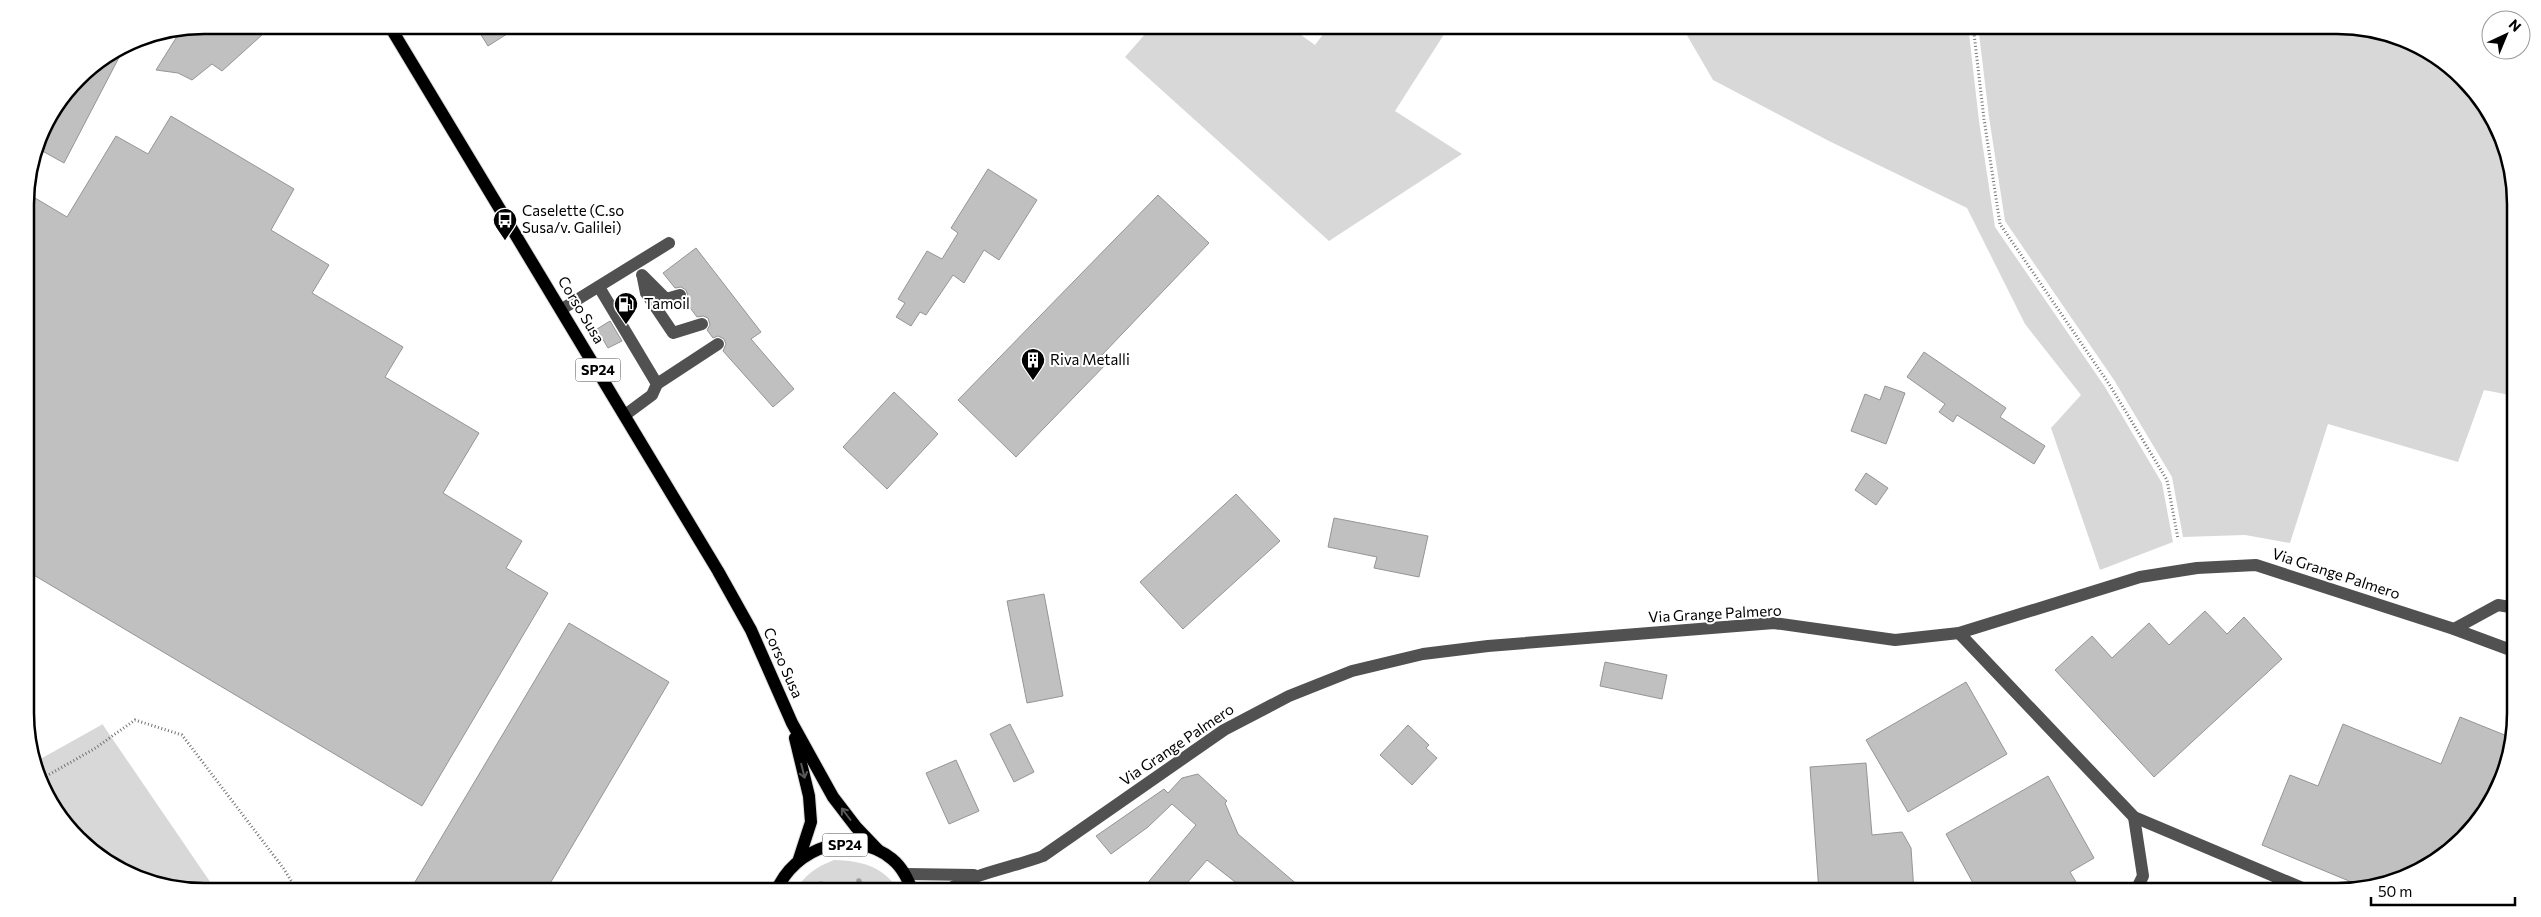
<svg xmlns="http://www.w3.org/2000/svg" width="2541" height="917" viewBox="0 0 2541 917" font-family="Commissioner,sans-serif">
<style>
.green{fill:#d8d8d8}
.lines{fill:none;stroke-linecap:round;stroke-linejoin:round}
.stream{stroke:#9f9f9f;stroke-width:5.5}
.building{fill:#c0c0c0;stroke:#959595}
.major-casing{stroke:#dbdbdb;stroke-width:14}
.path{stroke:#737373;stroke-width:3;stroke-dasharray:1 2.5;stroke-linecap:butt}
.minor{stroke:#515151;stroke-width:12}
.major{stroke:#000;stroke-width:12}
.oneway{stroke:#595959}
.labels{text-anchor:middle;stroke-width:4;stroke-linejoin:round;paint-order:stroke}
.shield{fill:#fff;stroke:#4c4c4c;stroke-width:1}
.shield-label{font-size:14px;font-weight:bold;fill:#000}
.poi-label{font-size:15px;fill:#000;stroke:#fff;text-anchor:start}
.street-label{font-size:15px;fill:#000;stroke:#fff}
.rim{fill:none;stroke:#000;stroke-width:2.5}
</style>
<rect width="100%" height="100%" fill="#fff"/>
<g class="green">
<polygon points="1153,25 1287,25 1315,45 1330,25 1450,25 1395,111 1462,154 1329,241 1125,57"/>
<polygon points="1681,25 1968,25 1979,121 1995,227 2105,387 2162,483 2173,542 2100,570 2051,428 2081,395 2025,324 1967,208 1829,141 1713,80"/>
<polygon points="1978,25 2337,25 2395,34 2472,86 2498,125 2514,180 2515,396 2484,390 2458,462 2328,424 2290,543 2245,535 2183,537 2172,477 2114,380 2005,221 1989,117"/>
<polygon points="103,724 103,725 217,892 146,883 69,831 35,762"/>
<path d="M 834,860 C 863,861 883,866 900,892 L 795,892 C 804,875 816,867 834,860 Z"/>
</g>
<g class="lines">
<g class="stream">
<polyline points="859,881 860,892"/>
<polyline points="821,884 824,892"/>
</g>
</g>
<g class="building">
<polygon points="204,25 273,25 222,71 212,64 192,80 178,73 156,70 181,30"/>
<polygon points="475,25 521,25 488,46"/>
<polygon points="126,44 64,163 37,148 44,124 86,70"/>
<polygon points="171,116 294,189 271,230 329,265 312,293 403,347 385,377 479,433 443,493 522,541 506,568 548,593 422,806 27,571 25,192 67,217 116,136 148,154"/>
<polygon points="988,169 1037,200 999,260 984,250 964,283 953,275 926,315 920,312 911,326 896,317 905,303 898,299 927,251 942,259 958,233 951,228"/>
<polygon points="1158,195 1209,243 1101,356 1108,362 1016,457 958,400"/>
<polygon points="696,248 761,332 751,339 794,389 773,407 723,351 726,344 724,339 718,336 713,338 707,330 710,325 708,318 703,316 697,317 685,301 688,296 686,290 681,287 675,288 663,273"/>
<polygon points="610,321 622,341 608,348 597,329"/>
<polygon points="1924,352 2006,408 2000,417 2045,446 2034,464 1957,415 1953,422 1939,412 1945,404 1907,377"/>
<polygon points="1885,386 1905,393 1886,444 1851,431 1865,394 1880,400"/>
<polygon points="894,392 938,434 887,489 843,447"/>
<polygon points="1866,473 1888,488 1876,505 1855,490"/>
<polygon points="1236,494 1280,541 1183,629 1140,582"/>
<polygon points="1334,518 1428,536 1419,577 1374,568 1377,557 1328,547"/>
<polygon points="1044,594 1063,696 1027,703 1007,601"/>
<polygon points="2205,611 2227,634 2244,617 2282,659 2154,777 2055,670 2092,636 2112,658 2149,623 2169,645"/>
<polygon points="569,623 669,682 545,892 409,892"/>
<polygon points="1605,662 1667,675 1662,699 1600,686"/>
<polygon points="1966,682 2007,754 1908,812 1866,740"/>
<polygon points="2460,717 2512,738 2507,770 2486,813 2446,855 2405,879 2366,888 2262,845 2290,775 2318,786 2343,724 2441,764"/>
<polygon points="1010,724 1034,772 1014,782 990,734"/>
<polygon points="1408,725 1429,745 1426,748 1437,758 1412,785 1380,755"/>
<polygon points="956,760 979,811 949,824 926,773"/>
<polygon points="1866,763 1872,835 1902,832 1911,848 1914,892 1819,892 1810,767"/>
<polygon points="1198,774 1227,801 1225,803 1238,834 1306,892 1248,892 1207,860 1179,892 1140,892 1196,825 1172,804 1148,827 1111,854 1096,836 1164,789 1168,793 1182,778"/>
<polygon points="2048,776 2094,858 2070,872 2082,892 1978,892 1946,834"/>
</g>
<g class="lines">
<g class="major-casing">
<g id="major">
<polyline points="389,25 718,571 751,630 792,723 833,797 856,827 878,850"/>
<polyline points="795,738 809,796 811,822 799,859"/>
<path d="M 776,892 C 794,847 853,827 892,859 C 903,868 908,880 913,892"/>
</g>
</g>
<g class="path">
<polyline points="1973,25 1984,119 2000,224 2109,384 2167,480 2178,539"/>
<polyline points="43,778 94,749 135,720 182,735 284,869 298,892"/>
</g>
<g class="minor">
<polyline points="642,275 666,299 680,295"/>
<polyline points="643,278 646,293 673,333 702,324"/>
<polyline points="599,287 657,384 652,395 625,415"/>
<polyline points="562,309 669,243"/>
<polyline points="657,384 718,344"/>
<polyline points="2454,629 2498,605 2516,608"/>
<polyline points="1959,633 2134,817 2312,892"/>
<polyline points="2134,817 2143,876 2135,892"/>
<polyline points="906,874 974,875"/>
<path d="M 944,892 C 974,873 1011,868 1043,856 L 1224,730 L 1289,696 L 1352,671 L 1423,654 L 1488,646 L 1774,623 L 1895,640 L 1959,633 L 2140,577 L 2197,568 L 2256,565 L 2454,629 L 2516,652"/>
</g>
<use href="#major" class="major"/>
</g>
<defs><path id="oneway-shaft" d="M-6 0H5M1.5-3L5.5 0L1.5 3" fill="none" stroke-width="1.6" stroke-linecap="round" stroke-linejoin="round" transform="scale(1.25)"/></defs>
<g class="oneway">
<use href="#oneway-shaft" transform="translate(803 771) rotate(76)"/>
<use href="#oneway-shaft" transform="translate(846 814) rotate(-127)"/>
</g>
<defs>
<g id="bus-pin" transform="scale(1.25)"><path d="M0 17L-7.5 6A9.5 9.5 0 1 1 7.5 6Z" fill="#000" stroke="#fff"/><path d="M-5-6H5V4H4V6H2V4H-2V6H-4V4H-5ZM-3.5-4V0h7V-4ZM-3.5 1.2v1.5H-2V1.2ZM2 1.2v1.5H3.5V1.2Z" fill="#fff"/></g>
<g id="fuel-pin" transform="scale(1.25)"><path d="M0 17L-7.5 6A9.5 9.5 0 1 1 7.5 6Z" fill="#000" stroke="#fff"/><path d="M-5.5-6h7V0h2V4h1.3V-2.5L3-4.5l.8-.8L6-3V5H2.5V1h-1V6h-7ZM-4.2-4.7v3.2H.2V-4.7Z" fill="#fff"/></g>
<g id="building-pin" transform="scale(1.25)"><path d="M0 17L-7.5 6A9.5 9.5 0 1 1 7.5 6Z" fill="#000" stroke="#fff"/><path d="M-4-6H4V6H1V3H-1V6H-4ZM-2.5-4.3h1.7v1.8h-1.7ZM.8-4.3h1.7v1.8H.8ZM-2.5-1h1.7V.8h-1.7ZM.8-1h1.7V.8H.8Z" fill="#fff"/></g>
</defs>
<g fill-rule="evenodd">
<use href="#bus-pin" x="505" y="220"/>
<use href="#fuel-pin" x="626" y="304"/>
<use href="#building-pin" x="1033" y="360"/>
</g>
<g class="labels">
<g class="shield">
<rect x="575.5" y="358.5" width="45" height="23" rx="4"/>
<rect x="822.5" y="833.5" width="45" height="23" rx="4"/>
</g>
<g class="shield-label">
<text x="598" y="375">SP24</text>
<text x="845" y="850">SP24</text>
</g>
<g class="poi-label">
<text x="522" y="216">Caselette (C.so<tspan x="522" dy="17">Susa/v. Galilei)</tspan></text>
<text x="644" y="309">Tamoil</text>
<text x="1050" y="365">Riva Metalli</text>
</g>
<g class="street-label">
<text transform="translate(581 310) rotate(59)" y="5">Corso Susa</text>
<text transform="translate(2336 574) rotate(18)" y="5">Via Grange Palmero</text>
<text transform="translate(1715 614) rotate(-3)" y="5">Via Grange Palmero</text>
<text transform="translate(783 663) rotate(66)" y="5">Corso Susa</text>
<text transform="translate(1177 745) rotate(-34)" y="5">Via Grange Palmero</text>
</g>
</g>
<path d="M0 0H2541V917H0ZM204 34H2337A170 170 0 0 1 2507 204V713A170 170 0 0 1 2337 883H204A170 170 0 0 1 34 713V204A170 170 0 0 1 204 34Z" fill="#fff" fill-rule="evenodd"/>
<path class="rim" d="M204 34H2337A170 170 0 0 1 2507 204V713A170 170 0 0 1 2337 883H204A170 170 0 0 1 34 713V204A170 170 0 0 1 204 34Z"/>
<g transform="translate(2506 35) rotate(44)"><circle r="24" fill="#ffffff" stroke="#999999"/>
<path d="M0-4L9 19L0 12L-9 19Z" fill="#000000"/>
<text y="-8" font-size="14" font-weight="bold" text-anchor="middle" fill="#000000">N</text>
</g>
<path d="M2371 897v8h144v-8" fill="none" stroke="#000000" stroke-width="2.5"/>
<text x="2378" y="897" font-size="15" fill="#000000" stroke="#ffffff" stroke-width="4" paint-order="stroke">50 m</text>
</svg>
